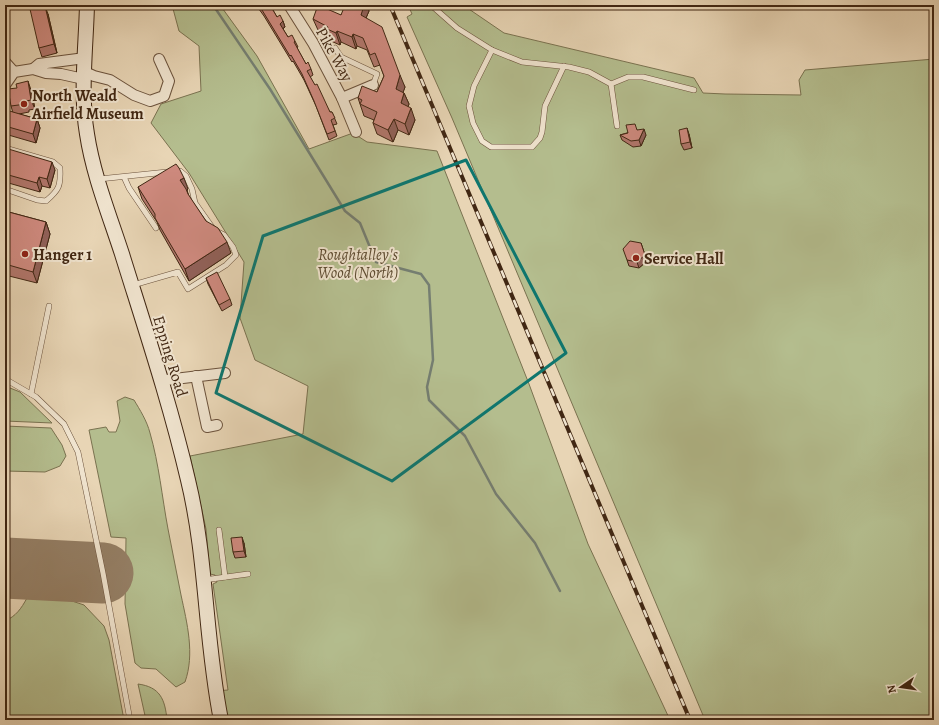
<svg xmlns="http://www.w3.org/2000/svg" width="939" height="725" viewBox="0 0 939 725" font-family="Alegreya,serif">
<style>
.green{fill:#b4bd8e;stroke:#7a7250}
.lines{fill:none;stroke-linecap:round;stroke-linejoin:round}
.stream{stroke:#757e71;stroke-width:2.5}
.runway{stroke:#947e64;stroke-width:61}
.service-casing{stroke:#6b523c;stroke-width:6}
.minor-casing{stroke:#6b523c;stroke-width:12}
.secondary-casing{stroke:#412713;stroke-width:16}
.service{stroke:#f0e4cf;stroke-width:5}
.minor{stroke:#f0e4cf;stroke-width:10}
.secondary{stroke:#f0e4cf;stroke-width:14}
.rail-casing{stroke:#412713;stroke-width:4}
.rail{stroke:#f0e4cf;stroke-width:2.5;stroke-dasharray:8;stroke-linecap:butt}
.wall{fill:#b2776d;stroke:#412713}
.shaded-wall{fill:#916159;stroke:#412713}
.building{fill:#cf8a7f;stroke:#412713}
.marked{fill:none;stroke:#0f766e;stroke-width:3;stroke-linejoin:round}
.poi-dot{fill:#8f2418;stroke:#f0e4cf;stroke-width:1.5}
.labels{text-anchor:middle;stroke-width:4;stroke-linejoin:round;paint-order:stroke}
.street-label{font-size:16px;fill:#412713;stroke:#f0e4cf}
.poi-label{font-size:16px;font-weight:bold;fill:#412713;stroke:#f0e4cf;text-anchor:start}
.park-label{font-size:16px;font-style:italic;fill:#5e4c32;stroke:#f0e4cf}
</style>
<rect width="100%" height="100%" fill="#e8d5b5"/>
<filter id="stains"><feTurbulence type="fractalNoise" baseFrequency=".005" numOctaves="4"/><feColorMatrix values="0 0 0 0 .2 0 0 0 0 .09 0 0 0 0 .02 0 0 0 .5 -.17"/></filter>
<radialGradient id="worn" r=".72"><stop offset=".6" stop-color="#630" stop-opacity="0"/><stop offset="1" stop-color="#630" stop-opacity=".3"/></radialGradient>
<g class="green">
<polygon points="172,5 220,5 257,56 309,149 353,133 367,142 437,151 529,384 588,544 670,720 221,720 215,691 228,690 213,584 217,582 215,575 210,574 206,529 190,456 303,434 308,386 255,360 240,318 244,262 189,173 151,123 161,104 201,91 199,46 179,31"/>
<polygon points="408,5 463,5 504,33 694,78 703,93 725,94 801,95 799,80 805,70 934,59 934,720 705,720 452,118 407,17 412,14"/>
<polygon points="5,386 20,392 52,423 5,421"/>
<path d="M 125,397 L 134,400 C 140,410 147,421 150,433 C 159,464 162,497 168,529 C 172,551 177,573 181,595 C 187,623 195,654 185,682 L 176,687 L 156,669 L 141,668 L 135,663 L 125,604 L 126,538 L 111,537 L 89,430 L 106,427 L 109,432 L 116,432 L 120,421 L 117,401 Z"/>
<polygon points="5,426 51,428 62,445 66,456 60,466 45,472 5,471"/>
<path d="M 27,598 L 69,600 L 84,605 L 104,626 L 109,640 L 124,720 L 5,720 L 5,621 C 16,616 21,609 27,598 Z"/>
<path d="M 138,684 C 160,687 165,699 167,720 L 146,720 Z"/>
</g>
<g class="lines">
<polyline class="stream" points="213,5 270,89 345,211 360,223 376,262 421,274 429,285 433,360 427,387 429,400 465,436 496,494 535,543 560,591"/>
<polyline class="runway" points="5,568 103,573"/>
<g class="service-casing">
<g id="service">
<polyline points="431,5 457,28 492,50 522,62 569,67 589,72 611,84 628,77 643,77 694,90"/>
<polyline points="335,48 341,57 377,74 373,85"/>
<polyline points="492,50 474,86 469,106 473,123 482,141 491,147 532,147 540,138 542,132 545,106 564,66"/>
<polyline points="611,84 617,126"/>
<path d="M 5,148 L 53,162 L 60,168 C 61,186 59,190 46,201 L 37,200 L 5,189"/>
<polyline points="124,177 129,188 156,228"/>
<polyline points="99,179 167,172"/>
<polyline points="133,285 178,272 188,289 226,265 236,255 233,247 224,235 214,230 195,203 192,189 186,176 180,171 175,172"/>
<polyline points="5,379 36,397 64,424 78,452 103,573 130,720"/>
<polyline points="31,394 49,306"/>
<polyline points="219,530 225,577"/>
<polyline points="204,580 248,574"/>
</g>
</g>
<g class="minor-casing">
<g id="minor">
<polyline points="289,5 313,43 342,98 356,132"/>
<polyline points="5,62 14,72"/>
<polyline points="33,69 39,64 85,58"/>
<polyline points="85,72 94,76 110,80 134,95 150,101 164,96 169,81 159,59"/>
<polyline points="5,85 14,72 33,69 46,73 61,74 79,78 84,82"/>
<polyline points="342,98 373,85"/>
<polyline points="196,376 207,427 217,425"/>
<polyline points="162,381 166,380 225,373"/>
</g>
</g>
<g class="secondary-casing">
<path id="secondary" d="M 87,5 C 86,46 80,94 87,134 C 93,174 109,214 122,254 C 145,328 170,403 188,480 C 207,558 205,641 221,720"/>
</g>
<use href="#service" class="service"/>
<use href="#minor" class="minor"/>
<use href="#secondary" class="secondary"/>
<g class="rail-casing">
<polyline id="rail" points="390,5 690,720"/>
</g>
<use href="#rail" class="rail"/>
</g>
<g class="wall">
<polygon points="256,5 270,5 277,17 283,21 285,27 283,29 288,37 295,41 298,47 297,48 306,64 311,69 313,75 310,77 330,112 332,112 337,124 333,125 337,136 329,140 316,106 304,80 293,61 292,62 264,16"/>
<polygon points="368,8 369,11 366,18 405,87 403,92 404,93 409,104 408,107 415,120 409,135 398,130 393,142 377,134 373,123 374,120 364,116 358,98 377,92 384,76 380,65 374,67 367,50 357,46 356,49 341,42 340,45 331,41 330,37 318,30 313,19 341,15"/>
<polygon points="48,14 57,53 42,57 39,48"/>
<polygon points="31,90 35,109 29,110 29,112 19,114 37,119 40,128 36,143 5,134 5,113 13,113 11,106"/>
<polygon points="637,130 646,135 641,146 633,147 622,140 620,135"/>
<polygon points="689,134 692,148 684,150 681,144"/>
<polygon points="5,148 55,170 50,188 42,186 40,192 5,182"/>
<polygon points="138,187 188,189 187,190 188,195 206,221 231,253 189,281 160,230 157,222 142,199"/>
<polygon points="5,211 46,222 50,234 37,283 5,275"/>
<polygon points="627,260 647,261 639,268 629,266"/>
<polygon points="206,278 230,299 232,305 222,311 208,284"/>
<polygon points="244,543 246,557 235,558 233,552"/>
</g>
<g class="shaded-wall">
<polygon points="362,5 367,5 369,11 366,18 367,21 361,15 361,8"/>
<polygon points="45,6 48,14 57,53 54,44"/>
<polygon points="283,21 285,27 282,29 280,24"/>
<polygon points="337,31 341,42 340,45 336,33"/>
<polygon points="353,34 357,46 356,49 352,37"/>
<polygon points="400,75 405,87 400,101 396,89"/>
<polygon points="28,81 31,90 35,109 31,100"/>
<polygon points="404,93 409,104 405,115 401,103"/>
<polygon points="411,108 415,120 409,135 405,124"/>
<polygon points="37,119 40,128 36,143 33,134"/>
<polygon points="394,119 398,130 393,142 388,130"/>
<polygon points="687,128 689,134 692,148 690,142"/>
<polygon points="644,129 646,135 641,146 639,140"/>
<polygon points="52,162 55,170 50,188 47,179"/>
<polygon points="39,177 42,186 40,192 37,183"/>
<polygon points="184,178 188,189 187,190 190,200 180,180"/>
<polygon points="46,222 50,234 37,283 33,272"/>
<polygon points="227,242 231,253 189,281 185,269"/>
<polygon points="641,243 647,261 639,268 637,262"/>
<polygon points="242,537 244,543 246,557 244,551"/>
</g>
<g class="building">
<polygon points="258,5 270,5 277,17 280,15 283,21 280,24 288,37 292,35 295,41 294,42 306,64 308,62 311,69 307,71 315,85 317,84 330,112 332,112 335,118 331,120 335,131 327,134 314,101 302,74 291,55 290,56 262,10"/>
<polygon points="318,5 341,15 345,5 362,5 361,8 363,9 361,15 382,27 400,75 396,89 404,93 401,103 411,108 405,124 394,119 388,130 373,123 377,112 360,104 362,100 358,98 362,86 377,92 384,76 375,53 370,55 363,38 353,34 352,37 337,31 336,33 327,29 328,27 313,19"/>
<polygon points="45,6 54,44 39,48 30,9"/>
<polygon points="28,81 31,100 26,101 26,104 11,106 8,89 17,88 16,84"/>
<polygon points="6,110 37,119 33,134 5,126 5,113"/>
<polygon points="635,124 637,130 644,129 639,140 631,141 620,135 628,133 626,125"/>
<polygon points="687,128 690,142 681,144 679,130"/>
<polygon points="5,148 52,162 47,179 39,177 37,183 5,174"/>
<polygon points="176,164 179,168 184,178 180,180 186,189 188,194 206,221 218,228 227,242 185,269 155,218 155,214 138,187"/>
<polygon points="5,211 46,222 33,272 5,264"/>
<polygon points="630,241 641,243 645,255 637,262 627,260 623,249"/>
<polygon points="217,272 230,299 219,305 206,278"/>
<polygon points="242,537 244,551 233,552 231,538"/>
</g>
<path class="marked" d="M 466,160 L 566,353 L 392,481 L 216,393 L 263,236 Z"/>
<g class="poi-dot">
<circle cx="24" cy="104" r="4"/>
<circle cx="25" cy="254" r="4"/>
<circle cx="636" cy="258" r="4"/>
</g>
<g class="labels">
<g class="street-label">
<text transform="translate(335 54) rotate(61)" y="6">Pike Way</text>
<text transform="translate(171 356) rotate(73)" y="6">Epping Road</text>
</g>
<g class="poi-label">
<text x="32" y="101">North Weald<tspan x="32" dy="18">Airfield Museum</tspan></text>
<text x="33" y="260">Hanger 1</text>
<text x="644" y="264">Service Hall</text>
</g>
<g class="park-label">
<text x="358" y="260">Roughtalley's<tspan x="358" dy="18">Wood (North)</tspan></text>
</g>
</g>
<rect width="939" height="725" fill="none" stroke="#e8d5b5" stroke-width="20"/>
<rect x="6" y="6" width="927" height="713" fill="none" stroke="#412713" stroke-width="2"/>
<rect x="10" y="10" width="919" height="705" fill="none" stroke="#412713"/>
<g transform="translate(901 687) rotate(257)" stroke="#f0e4cf" stroke-width="3" paint-order="stroke">
<path d="M0-3L7 15L0 10L-7 15Z" fill="#412713"/>
<text y="-6" font-size="11" font-weight="bold" text-anchor="middle" fill="#412713">N</text>
</g>
<rect width="100%" height="100%" filter="url(#stains)"/>
<rect width="100%" height="100%" fill="url(#worn)"/>
</svg>
